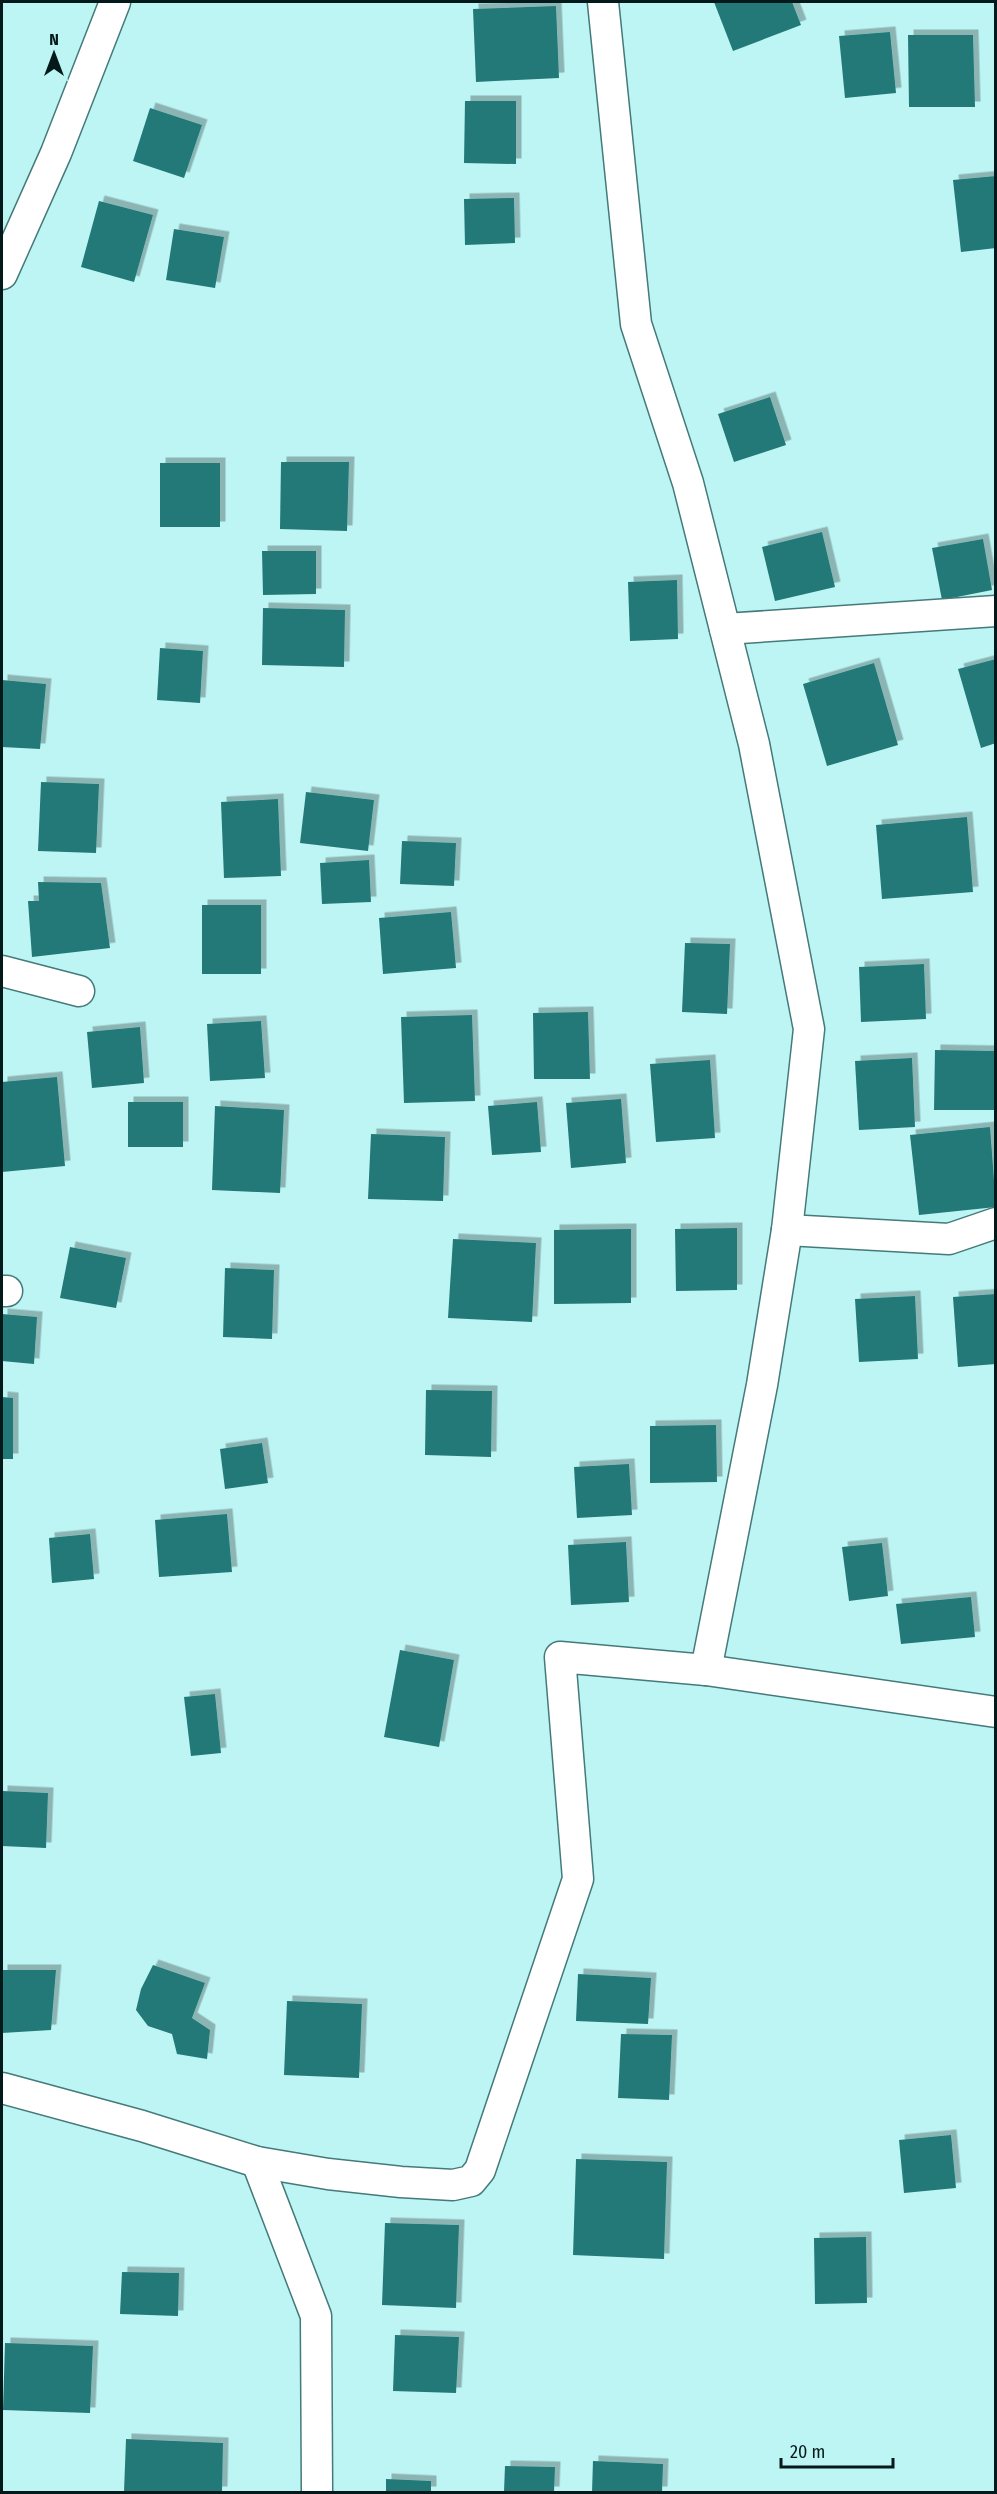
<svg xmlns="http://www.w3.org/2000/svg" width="997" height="2494" viewBox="0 0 997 2494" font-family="'Fira Sans Condensed',sans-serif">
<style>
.building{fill:#217978;filter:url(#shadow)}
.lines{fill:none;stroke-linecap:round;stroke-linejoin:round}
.minor-casing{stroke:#447a79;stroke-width:33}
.minor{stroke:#fff;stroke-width:30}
</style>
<defs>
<filter id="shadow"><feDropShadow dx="5.5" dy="-5.5" stdDeviation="0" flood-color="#0004"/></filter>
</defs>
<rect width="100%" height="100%" fill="#bdf5f4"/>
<g class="building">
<polygon points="714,2 792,2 801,25 733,51"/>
<polygon points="556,6 559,78 476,82 473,9"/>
<polygon points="890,32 896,93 845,98 839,36"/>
<polygon points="908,35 973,35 975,107 909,107"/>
<polygon points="465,101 516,101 516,164 464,163"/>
<polygon points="150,108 202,125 184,178 133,161"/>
<polygon points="996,176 996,248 961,252 953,180"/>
<polygon points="514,198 515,243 465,245 464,199"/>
<polygon points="99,201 153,215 134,282 81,267"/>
<polygon points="174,229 224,237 215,288 166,280"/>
<polygon points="770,397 786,445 734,462 718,414"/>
<polygon points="281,462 349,462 347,531 280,529"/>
<rect x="160" y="463" width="60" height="64"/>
<polygon points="822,532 835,587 775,601 762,547"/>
<polygon points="983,539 992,590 942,600 932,548"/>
<polygon points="262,551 316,551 316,594 263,595"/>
<polygon points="677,580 678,639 630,641 628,582"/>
<polygon points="263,608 345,610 344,667 262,665"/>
<polygon points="160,648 203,651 200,703 157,700"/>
<polygon points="996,659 996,743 981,748 958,669"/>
<polygon points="874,663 898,745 827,766 803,684"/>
<polygon points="2,680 46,684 40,749 2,747"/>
<polygon points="41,782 99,784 96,853 38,851"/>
<polygon points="306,792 374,800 368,851 300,843"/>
<polygon points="278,799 281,876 224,878 221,802"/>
<polygon points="967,817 973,892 882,899 876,825"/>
<polygon points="402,841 456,843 454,886 400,884"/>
<polygon points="369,860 371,902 322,904 320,863"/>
<polygon points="38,882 101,883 110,948 32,957 28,901 39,901"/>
<rect x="202" y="905" width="59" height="69"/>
<polygon points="451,912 456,968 383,974 379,918"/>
<polygon points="685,943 730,944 727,1014 682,1012"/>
<polygon points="924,964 926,1019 861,1022 859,967"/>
<polygon points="588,1012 590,1079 534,1079 533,1013"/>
<polygon points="472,1015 475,1101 404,1103 401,1017"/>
<polygon points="261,1021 265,1078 210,1081 207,1024"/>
<polygon points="140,1027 144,1083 92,1088 87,1032"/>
<polygon points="935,1050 996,1051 996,1110 934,1110"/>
<polygon points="912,1058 915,1127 859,1130 855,1061"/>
<polygon points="710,1060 715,1138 656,1142 650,1064"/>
<polygon points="57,1077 65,1166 2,1172 2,1082"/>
<polygon points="621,1099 626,1163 571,1168 566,1103"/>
<rect x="128" y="1102" width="55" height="45"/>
<polygon points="537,1102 541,1152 492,1155 488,1106"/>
<polygon points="215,1106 284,1110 280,1193 212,1190"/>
<polygon points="990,1127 996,1207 919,1215 910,1135"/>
<polygon points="371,1134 445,1137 443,1201 368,1199"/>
<polygon points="737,1228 737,1290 676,1291 675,1229"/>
<polygon points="631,1229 631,1303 554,1304 554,1230"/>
<polygon points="453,1239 536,1243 532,1322 448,1318"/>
<polygon points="70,1247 126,1258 116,1308 60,1298"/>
<polygon points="225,1268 274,1270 272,1339 223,1337"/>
<polygon points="996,1294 996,1364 958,1367 953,1297"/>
<polygon points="915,1296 918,1359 859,1362 855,1299"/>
<polygon points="2,1314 37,1317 34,1364 2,1361"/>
<polygon points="426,1390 492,1391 491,1457 425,1455"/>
<polygon points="2,1397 13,1398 13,1459 2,1459"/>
<polygon points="716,1425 717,1482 650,1483 650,1426"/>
<polygon points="262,1443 268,1483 225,1489 220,1449"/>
<polygon points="629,1464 632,1515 577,1518 574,1467"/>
<polygon points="227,1514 232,1572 159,1577 155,1520"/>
<polygon points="90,1534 94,1579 52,1583 49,1538"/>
<polygon points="626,1542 629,1602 571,1605 568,1545"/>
<polygon points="882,1543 888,1596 849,1601 842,1547"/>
<polygon points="971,1597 975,1637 901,1644 896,1604"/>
<polygon points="400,1650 454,1660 439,1747 384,1737"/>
<polygon points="215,1694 221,1753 191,1756 184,1697"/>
<polygon points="2,1791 48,1793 46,1848 2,1846"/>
<polygon points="153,1965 205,1983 192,2018 210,2030 207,2059 177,2054 172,2034 148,2026 136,2010 141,1989"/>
<polygon points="2,1970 56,1970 51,2030 2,2033"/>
<polygon points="578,1974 651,1978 648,2024 576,2021"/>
<polygon points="287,2001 362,2004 359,2078 284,2075"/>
<polygon points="621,2034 672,2035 669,2100 618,2098"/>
<polygon points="951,2135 956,2188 904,2193 899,2140"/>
<polygon points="576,2159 667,2162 664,2259 573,2255"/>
<polygon points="385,2223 459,2225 456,2308 382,2305"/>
<polygon points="866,2237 867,2303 815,2304 814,2238"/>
<polygon points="122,2272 179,2273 178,2316 120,2314"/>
<polygon points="395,2335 459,2337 456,2393 393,2391"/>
<polygon points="5,2343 93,2346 90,2413 3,2410"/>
<polygon points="126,2439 223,2443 222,2492 124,2492"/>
<polygon points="593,2461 663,2464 662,2492 592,2492"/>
<polygon points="505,2466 555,2467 554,2492 504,2492"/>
<polygon points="386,2479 431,2481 431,2492 386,2492"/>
</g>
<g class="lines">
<g class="minor-casing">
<g id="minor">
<polyline points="2,274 56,153 115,2"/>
<polyline points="725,629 996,611"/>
<polyline points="2,971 79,991"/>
<polyline points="787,1230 949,1239 996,1223"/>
<polyline points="2,1291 7,1291"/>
<polyline points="706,1670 996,1712"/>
<polyline points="2,2088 142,2126 257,2162 328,2174 401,2182 453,2185 471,2181 480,2170 578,1879 560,1657 706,1670 762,1385 787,1230 809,1029 754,744 688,483 636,324 603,2"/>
<polyline points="257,2162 316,2316 317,2492"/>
</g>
</g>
<use href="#minor" class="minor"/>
</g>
<rect width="997" height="2494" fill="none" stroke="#041a1a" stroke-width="6"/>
<g transform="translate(54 54)" stroke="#bdf5f4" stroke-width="4.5" paint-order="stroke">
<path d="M0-4.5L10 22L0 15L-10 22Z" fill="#041a1a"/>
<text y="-9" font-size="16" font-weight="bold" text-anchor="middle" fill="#041a1a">N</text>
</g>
<path d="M781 2458v9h112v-9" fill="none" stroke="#041a1a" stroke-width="3"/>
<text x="790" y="2458" font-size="18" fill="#041a1a" stroke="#bdf5f4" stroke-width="4.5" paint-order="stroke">20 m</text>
</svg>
